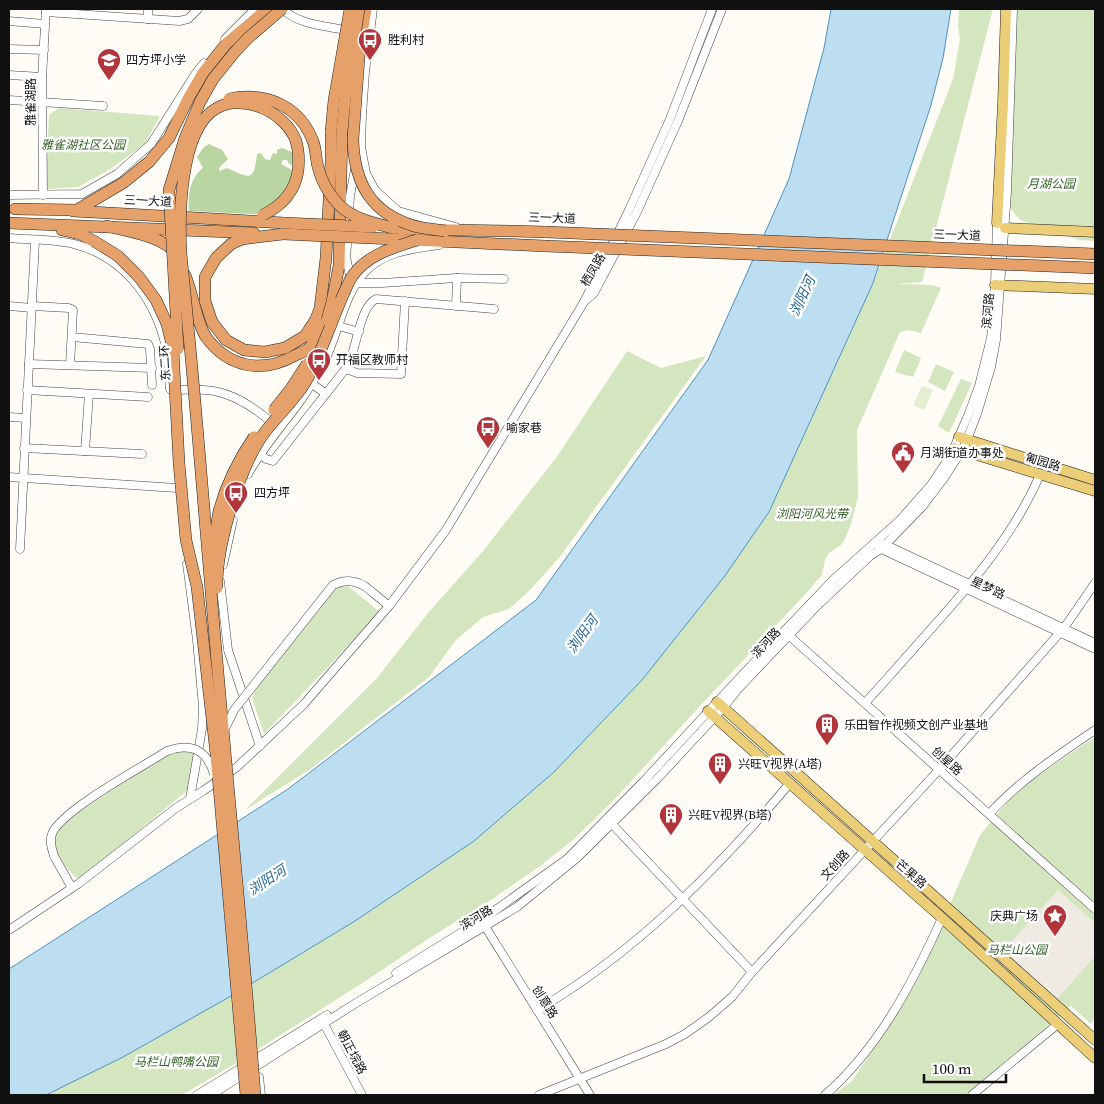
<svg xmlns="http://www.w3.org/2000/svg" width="1104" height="1104" viewBox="0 0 1104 1104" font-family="'Source Serif 4','Noto Sans SC',serif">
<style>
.green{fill:#d4e6c0}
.forest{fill:#b9d5a1}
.pitch{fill:#e4eed1}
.plaza{fill:#efebe2}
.water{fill:#bddef1;stroke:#4c93c0}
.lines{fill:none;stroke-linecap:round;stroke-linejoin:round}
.minor-casing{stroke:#434343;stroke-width:9}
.major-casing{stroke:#212121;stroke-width:11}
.highway-casing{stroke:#212121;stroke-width:12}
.minor{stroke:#fff;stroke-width:8}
.major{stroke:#ebce77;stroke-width:10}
.highway{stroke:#e6a16a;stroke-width:11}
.minor-bridge-casing{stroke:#434343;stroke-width:9;stroke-linecap:butt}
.highway-bridge-casing{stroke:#212121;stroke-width:12;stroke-linecap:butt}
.minor-bridge{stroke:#fff;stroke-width:8}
.highway-bridge{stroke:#e6a16a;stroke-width:11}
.labels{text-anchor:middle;stroke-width:5;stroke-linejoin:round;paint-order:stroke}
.poi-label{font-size:12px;fill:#101010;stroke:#fff;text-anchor:start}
.street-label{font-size:12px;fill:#101010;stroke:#fff}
.park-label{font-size:12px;font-style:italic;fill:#336226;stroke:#fff}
.water-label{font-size:14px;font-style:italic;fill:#256696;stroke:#fff}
</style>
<rect width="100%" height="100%" fill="#fefcf4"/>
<g class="green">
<polygon points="959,9 993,9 922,282 896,284 933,285 941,288 921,333 909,330 900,332 857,430 858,497 851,524 845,539 841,545 829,553 825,560 822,575 800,600 699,707 614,800 573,840 540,866 494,898 431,937 364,982 238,1062 182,1095 46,1095 123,1057 231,996 355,921 474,841 554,772 642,680 807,425 834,369 873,283 953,79 960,39 958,25"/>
<polygon points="1017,9 1095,9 1095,241 1079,240 1020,220 1006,203"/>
<polygon points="59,108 160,116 145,144 109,170 78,187 47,189 46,181 49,115"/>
<polygon points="904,350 921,358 913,377 895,372"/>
<polygon points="627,351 661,368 706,356 559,558 530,590 509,609 483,617 455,641 429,677 309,770 245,810 377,678 428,613 483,551 556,458"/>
<polygon points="936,364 954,372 945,391 928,382"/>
<polygon points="961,379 972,383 949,433 938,426"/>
<polygon points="348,586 380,612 264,734 252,698 257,688 332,587"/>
<polygon points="1095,737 1095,1018 1091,1024 1071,1006 966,1095 833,1095 852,1081 895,1016 941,930 951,902 980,835 1012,796 1049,768"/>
<path d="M 184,749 L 194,753 L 189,789 L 79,880 C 67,869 50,854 54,836 C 56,828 64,823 70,818 L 167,754 Z"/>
</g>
<path class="forest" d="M 209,144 L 222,150 L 228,159 L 219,168 L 219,171 L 227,168 C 248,177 254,184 257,154 L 261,153 L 265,159 L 270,160 L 273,153 L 277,154 L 277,150 L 282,148 L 292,152 L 294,165 L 289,164 L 287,160 L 283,160 L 281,164 L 292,170 L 297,190 L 287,205 L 273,215 L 189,211 C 188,195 189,179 203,168 L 197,157 L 204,147 Z"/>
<polygon class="pitch" points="922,386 933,390 924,410 913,405"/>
<polygon class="plaza" points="1058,890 1095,923 1095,956 1057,999 1003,951"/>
<polygon class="water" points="831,9 951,9 943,58 931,105 873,283 769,512 724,577 642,680 554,772 474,841 355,921 231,996 123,1057 46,1095 9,1095 9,969 288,789 536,600 708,360 789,179 824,48"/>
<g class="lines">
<g class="minor-casing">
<g id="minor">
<path d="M 282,9 C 299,25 327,26 350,31"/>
<polyline points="373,9 365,72 362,115 361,147 366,173 375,190 398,211 456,227"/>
<polyline points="46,12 179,21 188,19 198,9"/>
<polyline points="148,19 148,9"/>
<polyline points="9,21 45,24"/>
<polyline points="225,39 255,9"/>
<polyline points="9,49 44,50"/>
<polyline points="9,75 42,77"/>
<polyline points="9,100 103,106"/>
<polyline points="9,195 82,194 117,174 151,144 196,73 204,63"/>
<polyline points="43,195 42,77 46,9"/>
<polyline points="349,214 350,196 355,169"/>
<polyline points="348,233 346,257 351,281"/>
<path d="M 9,238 C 30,240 53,239 74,244 C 122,256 153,296 165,343 C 169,357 168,374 170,389"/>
<polyline points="357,283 382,283 457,278 504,279"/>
<polyline points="585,301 594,293 637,212 678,121 722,9"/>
<polyline points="9,306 32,308"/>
<polyline points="32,306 69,308 73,310 70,365"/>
<polyline points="456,306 457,278"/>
<polyline points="339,326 359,332"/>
<polyline points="72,337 148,344 150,349 152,385"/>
<polyline points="29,364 152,368"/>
<polyline points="346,369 357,373 401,374 405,301"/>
<polyline points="311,383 326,394"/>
<polyline points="27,390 148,397"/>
<path d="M 171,390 C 187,390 203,388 218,392 C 240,397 258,411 275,425"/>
<polyline points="9,417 26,418"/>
<polyline points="24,448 142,454"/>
<polyline points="85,451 89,394"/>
<path d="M 259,453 L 266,459 L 273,461 L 347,367 C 357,350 359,307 376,299 L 494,309"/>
<path d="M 248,474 C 263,447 283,425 301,400 C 309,389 316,376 323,364 C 339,335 342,296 366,271 C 385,251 414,249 439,245"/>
<polyline points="9,477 177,488"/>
<polyline points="882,543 1095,643"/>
<polyline points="879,548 1095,649"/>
<polyline points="20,549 35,240"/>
<polyline points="187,564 197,640 203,707 202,729 190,799"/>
<polyline points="223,565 233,520"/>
<polyline points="220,581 228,650 260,746"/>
<polyline points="371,591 389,606"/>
<polyline points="785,632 1095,909"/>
<path d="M 865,703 C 887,679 909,654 931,629 C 974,581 1014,534 1040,475"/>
<path d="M 989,814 C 1019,781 1058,755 1095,730"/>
<polyline points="609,821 752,972"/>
<polyline points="54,856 72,888"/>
<polyline points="483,923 590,1095"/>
<polyline points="9,930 78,884 176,808 203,791 237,767 304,704 389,606 446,530 584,302 629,210 670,119 712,9"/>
<polyline points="396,973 483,919 567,859 643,782 745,672 834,579 900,520 931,485 951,455 969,413 979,386 991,338 994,314 997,223"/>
<path d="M 537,1010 C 635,953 717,870 790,783"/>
<polyline points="322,1020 362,1095"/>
<polyline points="259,1077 261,1095"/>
<polyline points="197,1095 327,1015"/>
<polyline points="211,1095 356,1003 517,907 577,858 657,779 723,708 738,689 817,606 870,556 881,549 922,507 944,478 964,447 977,414 991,367 996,340 1007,192 1013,9"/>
<polyline points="539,1095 666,1044 685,1034 709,1017 732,997 752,972 936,773 1064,628 1095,583"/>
<path d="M 825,1095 C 879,1048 913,982 942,918"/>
<polyline points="972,1095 1058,1024"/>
</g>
</g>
<g class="major-casing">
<g id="major">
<polyline points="997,223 1003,103 1006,9"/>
<polyline points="1005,228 1095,232"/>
<polyline points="995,285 1095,289"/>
<polyline points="959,437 1095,480"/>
<polyline points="954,448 1095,491"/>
<polyline points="717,702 1095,1040"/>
<polyline points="708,711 942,918 1095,1058"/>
</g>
</g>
<g class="highway-casing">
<g id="highway">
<polyline points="360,45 366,9"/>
<polyline points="15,209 77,210 123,183 149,162 169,138 188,99 203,73 226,44 267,9"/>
<polyline points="73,211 285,223"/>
<polyline points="9,223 254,233"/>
<path d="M 107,226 C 125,231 169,237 176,256"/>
<path d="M 393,228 C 444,231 495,230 546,232"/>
<polyline points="62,230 80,234 94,241"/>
<polyline points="283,234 242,239 231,244 216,258 205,277 205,301 212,322 226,340 244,350 265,352 285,348 305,336 316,319 320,308 326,258 331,161 331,131"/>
<polyline points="393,239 545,246"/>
<path d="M 185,275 C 192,291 197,324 206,337 C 228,367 261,374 294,356 C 298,354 304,352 308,349 C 315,342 323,326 328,317"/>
<polyline points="332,302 339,266 342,131"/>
</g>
</g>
<use href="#minor" class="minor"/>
<use href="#major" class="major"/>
<use href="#highway" class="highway"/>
<g class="minor-bridge-casing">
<g id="minor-bridge">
<path d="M 224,731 L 234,710 L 333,585 C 347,578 360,581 371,591"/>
<path d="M 54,856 C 52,849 49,842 52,834 C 60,811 144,766 167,751 C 191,742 207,750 214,774"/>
</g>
</g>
<g class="highway-bridge-casing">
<g id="highway-bridge">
<path d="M 360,45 L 353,139 C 354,183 371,213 414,226 C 424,229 435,229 445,231"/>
<path d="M 229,99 C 266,91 301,106 314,144 C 316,152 316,160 318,167 C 321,180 329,194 338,204 C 353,219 373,223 393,228"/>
<polyline points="331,131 334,100 350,9"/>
<polyline points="342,131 345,99 359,9"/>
<polyline points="285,223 373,227"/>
<polyline points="546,232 1095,254"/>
<polyline points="283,234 393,239"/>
<polyline points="94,241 118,256 139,277 156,300 167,324 173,349 179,463 186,540 197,587 216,754 246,1095"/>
<polyline points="545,246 1095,268"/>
<polyline points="327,320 332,302"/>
<polyline points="178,349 169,190 185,138 200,102 213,79 234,53 248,38 282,9"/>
<polyline points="274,410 290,390 307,364"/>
<path d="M 213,557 C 215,542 216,526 219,511 C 226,485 239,459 254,437"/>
<path d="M 217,588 C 216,548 238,473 260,439 C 273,419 293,403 305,383 C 324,350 334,311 351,278 C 366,255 392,248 417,240"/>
<path d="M 255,1095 C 242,923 224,751 210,579 C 201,474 193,369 182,264 C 178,226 178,129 217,108 C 245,93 286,113 296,141 C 299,151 299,162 298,171 C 295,192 281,206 263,215"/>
</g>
</g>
<use href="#minor-bridge" class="minor-bridge"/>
<use href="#highway-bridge" class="highway-bridge"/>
</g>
<defs>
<g id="bus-pin" transform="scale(1.25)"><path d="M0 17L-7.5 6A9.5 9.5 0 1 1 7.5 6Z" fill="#b3353c" stroke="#fff"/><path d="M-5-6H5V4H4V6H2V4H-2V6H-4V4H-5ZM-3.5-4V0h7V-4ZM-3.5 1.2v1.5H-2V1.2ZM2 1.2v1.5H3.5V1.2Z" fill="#fff"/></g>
<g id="school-pin" transform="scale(1.25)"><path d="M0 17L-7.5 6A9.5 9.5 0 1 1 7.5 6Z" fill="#b3353c" stroke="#fff"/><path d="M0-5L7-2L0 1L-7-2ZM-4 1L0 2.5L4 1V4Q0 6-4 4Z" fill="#fff"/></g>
<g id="civic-pin" transform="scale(1.25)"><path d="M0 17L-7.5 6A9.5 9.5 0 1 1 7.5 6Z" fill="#b3353c" stroke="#fff"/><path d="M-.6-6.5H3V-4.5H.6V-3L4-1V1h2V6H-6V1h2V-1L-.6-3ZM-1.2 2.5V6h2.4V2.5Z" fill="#fff"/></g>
<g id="building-pin" transform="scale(1.25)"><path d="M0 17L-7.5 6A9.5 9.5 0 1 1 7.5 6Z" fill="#b3353c" stroke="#fff"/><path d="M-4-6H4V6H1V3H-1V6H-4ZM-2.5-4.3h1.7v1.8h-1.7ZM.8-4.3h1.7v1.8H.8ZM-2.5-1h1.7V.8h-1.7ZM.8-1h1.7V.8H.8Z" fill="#fff"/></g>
<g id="sight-pin" transform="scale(1.25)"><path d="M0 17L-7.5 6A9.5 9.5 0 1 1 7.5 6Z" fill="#b3353c" stroke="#fff"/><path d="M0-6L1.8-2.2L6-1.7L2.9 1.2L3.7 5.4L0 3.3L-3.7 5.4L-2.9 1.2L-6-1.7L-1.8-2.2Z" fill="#fff"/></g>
</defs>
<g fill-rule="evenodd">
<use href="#bus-pin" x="370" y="40"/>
<use href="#school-pin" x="109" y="60"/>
<use href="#bus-pin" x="319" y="360"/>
<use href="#bus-pin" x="488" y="428"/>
<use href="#civic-pin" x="903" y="453"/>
<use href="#bus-pin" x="236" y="493"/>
<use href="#building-pin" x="827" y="725"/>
<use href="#building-pin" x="720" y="764"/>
<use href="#building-pin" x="671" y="815"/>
<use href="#sight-pin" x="1055" y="916"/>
</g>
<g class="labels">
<g class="poi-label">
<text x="388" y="44">胜利村</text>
<text x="126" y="64">四方坪小学</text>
<text x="336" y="364">开福区教师村</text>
<text x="506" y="432">喻家巷</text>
<text x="920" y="457">月湖街道办事处</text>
<text x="254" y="497">四方坪</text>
<text x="844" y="729">乐田智作视频文创产业基地</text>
<text x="738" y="768">兴旺V视界(A塔)</text>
<text x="688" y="819">兴旺V视界(B塔)</text>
<text x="1038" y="920" text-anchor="end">庆典广场</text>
</g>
<g class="street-label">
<text transform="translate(31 102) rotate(-90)" y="4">雅雀湖路</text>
<text transform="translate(148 201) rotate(3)" y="4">三一大道</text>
<text transform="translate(552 218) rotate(2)" y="4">三一大道</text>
<text transform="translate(957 235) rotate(2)" y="4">三一大道</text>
<text transform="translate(593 270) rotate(-60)" y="4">栖凤路</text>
<text transform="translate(988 311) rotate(-85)" y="4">滨河路</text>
<text transform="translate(165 363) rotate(-93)" y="4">东二环</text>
<text transform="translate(1043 462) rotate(17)" y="4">匍园路</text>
<text transform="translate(988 588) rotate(25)" y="4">星梦路</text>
<text transform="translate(766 643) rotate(-47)" y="4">滨河路</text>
<text transform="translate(947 761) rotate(42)" y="4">创星路</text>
<text transform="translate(835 865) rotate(-48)" y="4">文创路</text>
<text transform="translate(911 874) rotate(41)" y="4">芒果路</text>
<text transform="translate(476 918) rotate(-31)" y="4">滨河路</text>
<text transform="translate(545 1002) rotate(58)" y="4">创意路</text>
<text transform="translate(352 1052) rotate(62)" y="4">朝正垸路</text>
</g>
<g class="park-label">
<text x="83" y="149">雅雀湖社区公园</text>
<text x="1051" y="188">月湖公园</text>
<text x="812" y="518">浏阳河风光带</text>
<text x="1017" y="954">马栏山公园</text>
<text x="176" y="1066">马栏山鸭嘴公园</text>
</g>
<g class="water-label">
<text transform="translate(802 296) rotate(-65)" y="5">浏阳河</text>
<text transform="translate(582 634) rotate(-54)" y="5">浏阳河</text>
<text transform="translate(267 880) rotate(-33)" y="5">浏阳河</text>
</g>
</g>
<rect width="1104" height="1104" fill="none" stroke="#101010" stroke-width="20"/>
<path d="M924 1074v8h82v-8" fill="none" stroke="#101010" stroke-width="2.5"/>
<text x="932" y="1074" font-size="15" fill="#101010" stroke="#ffffff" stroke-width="4" paint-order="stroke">100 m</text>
</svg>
